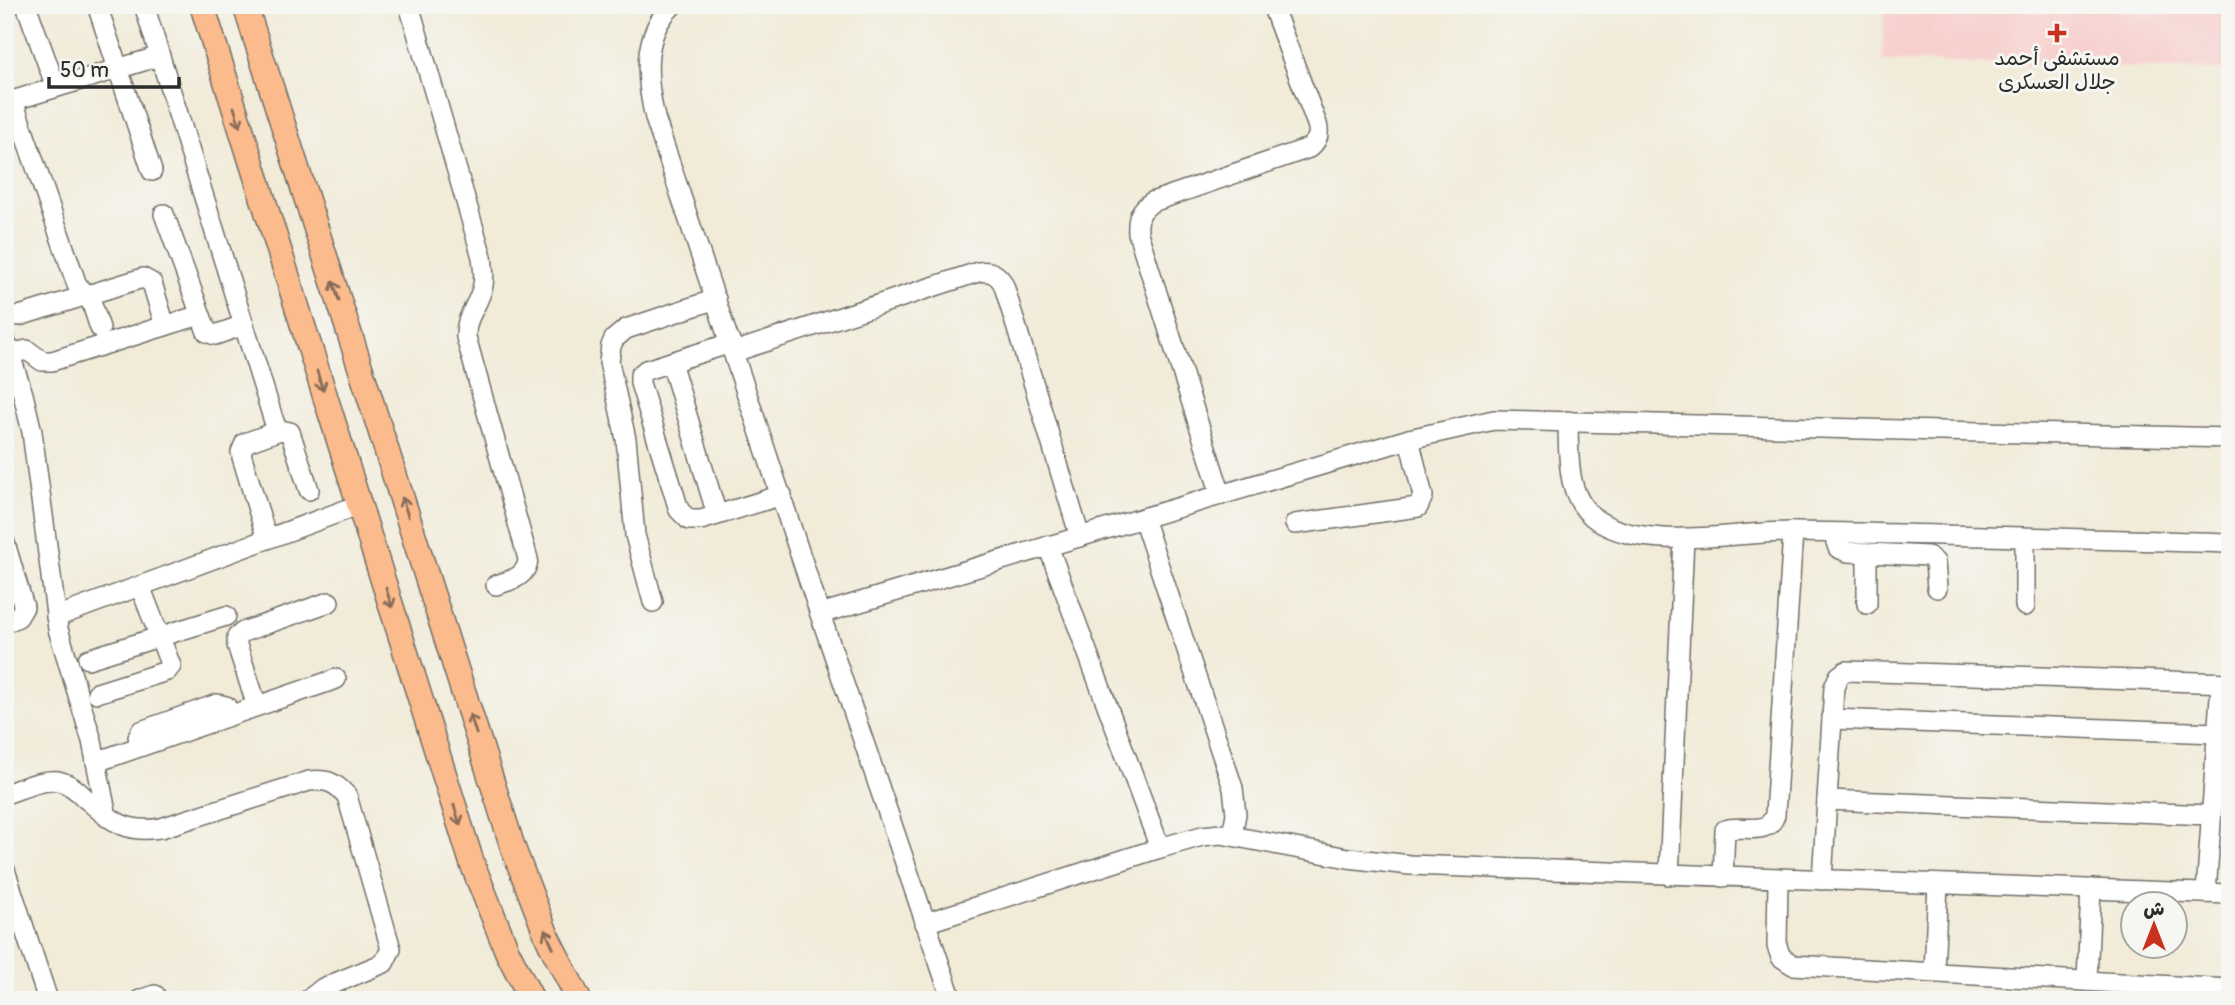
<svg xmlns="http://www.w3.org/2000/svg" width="2235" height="1005" viewBox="0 0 2235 1005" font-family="Pangolin,'Playpen Sans Arabic',sans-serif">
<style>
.built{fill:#f7d0ce}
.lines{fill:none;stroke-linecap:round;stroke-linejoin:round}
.minor-casing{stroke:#706e68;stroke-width:22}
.major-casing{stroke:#706e68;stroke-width:27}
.minor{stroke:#fff;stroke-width:19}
.major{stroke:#fbbb8c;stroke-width:24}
.oneway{stroke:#896c57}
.poi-dot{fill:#c8321e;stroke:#f6f6f2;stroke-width:2.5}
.labels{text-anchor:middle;stroke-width:6;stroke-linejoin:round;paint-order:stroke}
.poi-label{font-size:21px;fill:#2b2b2b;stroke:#f6f6f2}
</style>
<rect width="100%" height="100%" fill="#f6f6f2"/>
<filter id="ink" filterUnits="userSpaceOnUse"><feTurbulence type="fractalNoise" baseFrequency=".0143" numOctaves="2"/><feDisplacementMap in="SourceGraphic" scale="14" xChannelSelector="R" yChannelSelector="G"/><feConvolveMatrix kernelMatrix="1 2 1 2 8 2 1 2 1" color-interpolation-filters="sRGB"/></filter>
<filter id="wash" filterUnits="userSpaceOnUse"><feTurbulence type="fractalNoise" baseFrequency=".00686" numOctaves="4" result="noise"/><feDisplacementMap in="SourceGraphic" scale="28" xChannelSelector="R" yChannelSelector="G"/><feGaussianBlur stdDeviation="1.57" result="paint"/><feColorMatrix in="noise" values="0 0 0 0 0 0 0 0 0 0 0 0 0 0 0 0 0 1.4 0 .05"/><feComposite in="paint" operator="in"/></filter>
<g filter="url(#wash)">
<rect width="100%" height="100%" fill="#f1ebd8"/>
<polygon class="built" points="1884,5 2230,5 2230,70 1882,61"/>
</g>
<g filter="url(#ink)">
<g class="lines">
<g class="minor-casing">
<g id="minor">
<polyline points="26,5 56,87"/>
<polyline points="97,5 152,171"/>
<polyline points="144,5 277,431"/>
<path d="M 409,5 L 482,257 C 483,267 485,276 483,285 C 479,306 465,315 466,337 L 528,559 C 527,577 511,580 496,585"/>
<path d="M 673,5 C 641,34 646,80 655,118 L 820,614 L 952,1000"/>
<polyline points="13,101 77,285 90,298 100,328"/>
<polyline points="5,103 160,56"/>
<polyline points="164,214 207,332 215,335 244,325"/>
<polyline points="19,316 143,278 152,283 165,326"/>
<polyline points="5,340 23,394 32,432 58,629 92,741 107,817"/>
<polyline points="731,343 646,370 640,375 640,383 679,510 689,520 701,520 782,495"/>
<path d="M 734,352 L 978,272 C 990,270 999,274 1004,286 L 1080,537"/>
<polyline points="10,354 27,350 42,361 52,361 200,315"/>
<polyline points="671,362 717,515"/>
<path d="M 1568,421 C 1569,457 1565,501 1600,522 C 1648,552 1738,531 1794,532 C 1939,534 2084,539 2230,543"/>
<path d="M 1221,495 L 1138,233 C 1137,218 1140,210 1152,202 L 1309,148 C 1318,141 1320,134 1317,124 L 1272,5"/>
<polyline points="1143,518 1233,788 1236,814 1232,835"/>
<polyline points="1295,524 1418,507 1423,496 1409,439"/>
<polyline points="1833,533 1838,548 1848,552 1928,556 1935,562 1937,588"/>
<polyline points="2025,538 2025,606"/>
<polyline points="267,539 242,457 241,452 245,443 280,430 290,432 309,490"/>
<polyline points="5,543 24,607 18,617 5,623"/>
<polyline points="1048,546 1160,848"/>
<polyline points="1867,553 1867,604"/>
<polyline points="653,602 635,535 626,439 609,362 611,346 614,339 626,329 716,299"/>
<polyline points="820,614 1409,439 1494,420 2230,438"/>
<polyline points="56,617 359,505"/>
<polyline points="88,659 226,616"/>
<polyline points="97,693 167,671 171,666 140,586"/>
<polyline points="257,706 237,645 237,637 243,632 329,602"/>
<polyline points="1832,719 2217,733"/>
<polyline points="141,746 138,737 141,731 217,704 226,706 229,715"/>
<polyline points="96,762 336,679"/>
<path d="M 5,794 C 21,789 41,779 58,781 C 69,783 77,790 85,798 C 111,820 125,834 161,828 L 309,781 C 327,779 335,782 347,796 L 391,949 L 384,963 L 323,988 L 308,1000"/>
<polyline points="1827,800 2211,815"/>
<polyline points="5,870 48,1000"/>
<polyline points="1669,875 1684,538"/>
<path d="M 1723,877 L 1725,830 C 1742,824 1768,837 1775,815 L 1793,532"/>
<polyline points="1778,879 1777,946 1781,957 1793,965 2230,989"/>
<polyline points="1822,880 1834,687 1839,676 1846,671 2230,683"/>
<polyline points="2206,893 2221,683"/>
<polyline points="925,923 1160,848 1202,836 1221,834 1348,858 1410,865 2230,894"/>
<polyline points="1934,972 1938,884"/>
<polyline points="2087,981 2091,889"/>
<polyline points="140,1000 155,995"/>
</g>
</g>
<g class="major-casing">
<g id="major">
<polyline points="202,5 472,863 507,951 532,1000"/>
<polyline points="245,5 513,848 548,939 579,1000"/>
</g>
</g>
<use href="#minor" class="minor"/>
<use href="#major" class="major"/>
</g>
<defs><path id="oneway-shaft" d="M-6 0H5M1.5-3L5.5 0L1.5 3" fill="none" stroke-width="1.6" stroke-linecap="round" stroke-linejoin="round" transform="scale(1.75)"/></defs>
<g class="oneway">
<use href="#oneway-shaft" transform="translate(237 117) rotate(73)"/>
<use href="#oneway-shaft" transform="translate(336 291) rotate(-108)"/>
<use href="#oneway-shaft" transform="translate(320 381) rotate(73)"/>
<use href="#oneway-shaft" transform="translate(405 507) rotate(-108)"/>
<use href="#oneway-shaft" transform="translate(389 598) rotate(72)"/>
<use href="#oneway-shaft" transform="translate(473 724) rotate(-108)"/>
<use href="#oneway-shaft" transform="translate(457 815) rotate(72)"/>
<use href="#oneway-shaft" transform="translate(549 939) rotate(-115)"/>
</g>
</g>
<path class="poi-dot" d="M2053.5 22.5h7v7h7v7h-7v7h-7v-7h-7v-7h7z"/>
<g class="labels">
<g class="poi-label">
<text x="2057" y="65">مستشفى أحمد<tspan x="2057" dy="24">جلال العسكرى</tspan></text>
</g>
</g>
<rect width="2235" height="1005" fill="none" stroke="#f6f6f2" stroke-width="28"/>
<g transform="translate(2154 925)"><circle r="33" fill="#f6f6f2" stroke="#a5a5a2" stroke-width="2"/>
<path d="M0-5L12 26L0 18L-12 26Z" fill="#c8321e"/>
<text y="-10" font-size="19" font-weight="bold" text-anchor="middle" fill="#2b2b2b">ش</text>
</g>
<path d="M49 77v10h130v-10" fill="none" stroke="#2b2b2b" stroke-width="3.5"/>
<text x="60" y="77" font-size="21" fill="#2b2b2b" stroke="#f6f6f2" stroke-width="5" paint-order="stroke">50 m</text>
</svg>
